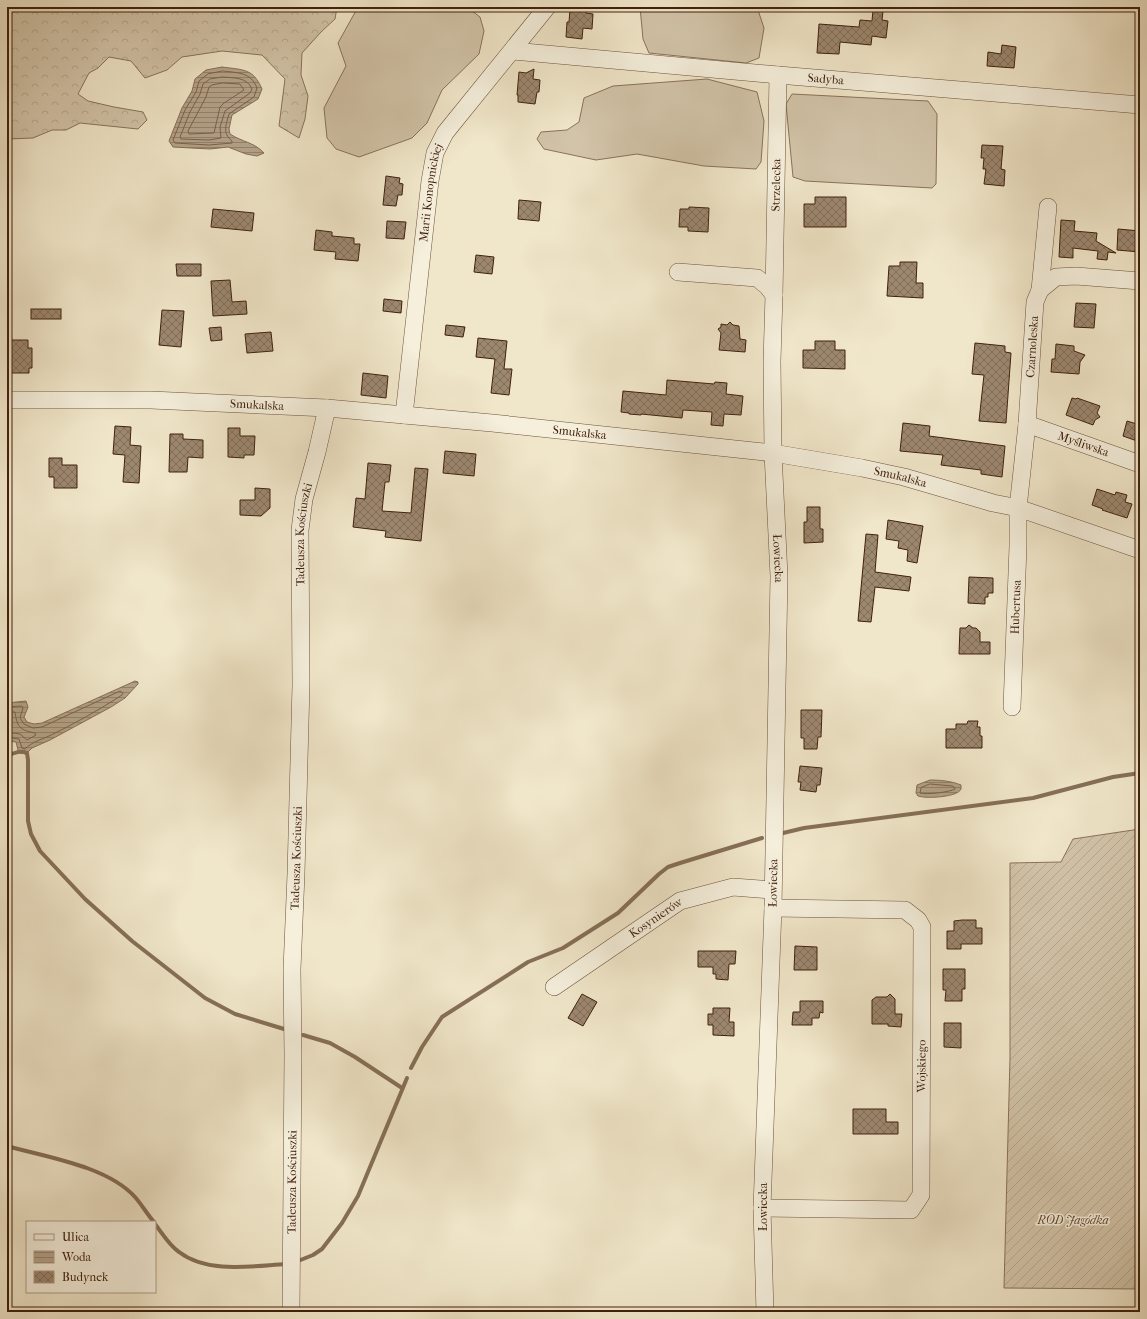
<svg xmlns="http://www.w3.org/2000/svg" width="1147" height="1319" viewBox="0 0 1147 1319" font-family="'IM FELL French Canon',serif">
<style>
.grass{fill:#d2c4a9;stroke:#8a725b}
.forest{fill:url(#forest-crowns);stroke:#8a725b}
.garden{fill:url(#garden-furrows);stroke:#8a725b}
.water{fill:url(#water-rules);stroke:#866f57}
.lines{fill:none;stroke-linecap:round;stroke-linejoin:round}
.shore{stroke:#7a624b;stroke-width:1}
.stream{stroke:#866f57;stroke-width:4}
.building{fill:url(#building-cross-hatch);stroke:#41200d}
.minor-casing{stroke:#6d523c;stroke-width:18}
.minor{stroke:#f5efdc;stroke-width:17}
.labels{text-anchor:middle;stroke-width:3;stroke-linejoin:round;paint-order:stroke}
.street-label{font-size:12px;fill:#41200d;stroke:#f5efdc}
.park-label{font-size:12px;font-style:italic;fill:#654934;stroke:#f5efdc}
</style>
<defs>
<pattern id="forest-crowns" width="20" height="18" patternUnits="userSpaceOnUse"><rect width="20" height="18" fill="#d2c4a9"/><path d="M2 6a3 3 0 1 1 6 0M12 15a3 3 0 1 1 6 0" fill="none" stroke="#b6a890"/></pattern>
<pattern id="garden-furrows" width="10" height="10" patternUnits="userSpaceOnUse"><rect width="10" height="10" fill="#d2c4a9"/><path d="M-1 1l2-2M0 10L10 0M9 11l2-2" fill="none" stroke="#b6a890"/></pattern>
<pattern id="water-rules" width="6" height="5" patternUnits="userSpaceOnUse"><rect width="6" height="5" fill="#b4a389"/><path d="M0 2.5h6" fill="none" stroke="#94846e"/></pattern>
<pattern id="building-cross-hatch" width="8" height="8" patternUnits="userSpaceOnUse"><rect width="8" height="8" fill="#9c876f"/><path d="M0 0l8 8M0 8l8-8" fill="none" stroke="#816e5a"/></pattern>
</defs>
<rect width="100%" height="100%" fill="#f0e6c9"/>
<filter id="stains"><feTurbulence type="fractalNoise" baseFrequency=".005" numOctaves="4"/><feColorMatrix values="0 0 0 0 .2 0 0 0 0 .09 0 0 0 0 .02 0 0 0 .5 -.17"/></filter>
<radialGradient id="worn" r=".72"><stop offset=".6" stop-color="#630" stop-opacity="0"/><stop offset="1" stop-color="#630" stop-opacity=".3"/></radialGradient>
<g class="grass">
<polygon points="358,7 467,7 480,17 484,31 479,54 442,90 427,123 412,138 359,157 336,149 327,138 324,108 346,66 338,43"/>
<polygon points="640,7 757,7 764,28 759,58 746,63 649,53 643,39"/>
<polygon points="707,79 757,92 764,121 761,162 756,169 704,166 637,154 596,160 544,149 537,139 541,132 567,130 579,122 584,98 613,86"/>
<polygon points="792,94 928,101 937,114 936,184 932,188 805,181 793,177 786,104"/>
</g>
<polygon class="forest" points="7,7 337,7 335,19 321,32 302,53 301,75 308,96 305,119 299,138 279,126 285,79 262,55 222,51 182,57 167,70 145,78 131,61 109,57 98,68 89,73 78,94 88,101 114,107 143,112 147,120 138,129 80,123 66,130 52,130 33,138 8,139"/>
<polygon class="garden" points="1140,829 1140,1289 1004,1288 1010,1058 1010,863 1061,862 1073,839"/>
<g class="water">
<path d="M 222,67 C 243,70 253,68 262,89 L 258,99 L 232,115 L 229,129 L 230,134 C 242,142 254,142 264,153 L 257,156 L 246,154 L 228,147 L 210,149 L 173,147 L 169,141 L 182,108 L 192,91 L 195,79 L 206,70 Z"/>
<polygon points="135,681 138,682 138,684 125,698 111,707 50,740 32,748 26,754 20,753 18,750 16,742 7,741 7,703 26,701 28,707 24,717 27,722 34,724 42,723"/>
<path d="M 930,780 C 940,780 951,781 961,785 L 961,789 C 958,797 927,799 918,796 L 916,793 L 917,785 Z"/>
</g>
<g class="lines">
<g class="shore">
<path d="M 223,71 C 238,73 251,72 257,88 L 254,97 L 229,114 C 226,125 222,133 232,141 L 232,143 L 209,145 L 175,143 L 173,140 L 185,110 L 196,92 L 199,81 L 208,74 Z"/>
<path d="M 223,77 C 234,78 247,77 252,89 L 250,93 L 225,111 L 220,127 L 221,138 L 209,140 L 181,139 L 180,137 L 190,112 L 200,94 L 203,84 L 210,79 Z"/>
<polygon points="223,83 240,84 244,90 224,103 220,107 214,133 189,134 188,131 206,97 209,87 212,85"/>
<path d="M 7,707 L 22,706 L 23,708 L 20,718 L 24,724 L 33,728 L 42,727 L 120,691 L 123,693 L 122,695 C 99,710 74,724 49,736 C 40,740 32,742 25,749 L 22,748 L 19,739 L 7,737"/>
<path d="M 7,712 L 15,712 C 17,726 19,730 35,733 L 36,735 L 27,740 L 20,734 L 7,732"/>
<path d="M 930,784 L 952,786 L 954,787 L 955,789 C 950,792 927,795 920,793 L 921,788 Z"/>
</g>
<g class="stream">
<path d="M 7,756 C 14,753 20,750 27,753 L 28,760 L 28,821 L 31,834 L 40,851 L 85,899 L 132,941 L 205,998 L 235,1014 L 284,1029"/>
<polyline points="779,834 804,828 1033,798 1113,777 1140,773"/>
<polyline points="303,1035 330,1043 355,1057 402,1088"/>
<polyline points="411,1068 422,1047 442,1017 528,962 563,948 618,913 659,874 668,867 680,863 762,838"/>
<path d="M 7,1146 C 46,1157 107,1166 135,1197 C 142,1205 147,1214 154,1222"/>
<path d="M 155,1224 C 162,1233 169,1245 179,1252 C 208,1274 252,1266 286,1264"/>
<polyline points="298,1261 313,1255 322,1249 342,1223 358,1196 407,1078"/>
</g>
</g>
<g class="building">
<polygon points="570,9 586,11 586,13 593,14 592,29 583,28 582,39 566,37 567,22 569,22"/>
<polygon points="873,10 883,11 882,20 888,21 886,38 872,36 871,45 840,42 839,54 817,53 819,24 859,27 860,20 872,21"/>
<polygon points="1002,45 1016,47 1014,68 987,66 988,52 1001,54"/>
<polygon points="534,69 533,79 540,80 539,92 537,92 535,104 518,102 518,95 517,95 519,72 526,73"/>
<polygon points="982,145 1003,146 1001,169 1005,170 1004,186 984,184 986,169 983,169 984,158 981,158"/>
<polygon points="386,176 400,178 399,183 403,184 402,195 398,195 396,206 383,205"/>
<polygon points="815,197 846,197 846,227 804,227 804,204 815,204"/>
<polygon points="519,200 541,202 539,221 518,219"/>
<polygon points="689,207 709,208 708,232 688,231 688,227 679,227 680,209 689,209"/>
<polygon points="213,209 254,213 252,231 211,227"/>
<polygon points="1061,220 1075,221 1074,231 1097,233 1096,241 1116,253 1108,252 1107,260 1097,259 1098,251 1073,248 1073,258 1059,257"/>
<polygon points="387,221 406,222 404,239 386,238"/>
<polygon points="1118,229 1140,231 1140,252 1117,250"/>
<polygon points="316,230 332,232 332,236 354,238 354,244 360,244 358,261 335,259 336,252 314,250"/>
<polygon points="476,255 494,257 492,274 474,272"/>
<polygon points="900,262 917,262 916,283 923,283 923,298 887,296 889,266 900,266"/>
<polygon points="176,264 201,264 201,276 177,276"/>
<polygon points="230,280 232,302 246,301 247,314 213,316 211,281"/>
<polygon points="384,299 402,301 401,313 383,311"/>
<polygon points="1076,303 1096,304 1094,328 1074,327"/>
<rect x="31" y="309" width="30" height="10"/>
<polygon points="162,310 184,311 181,347 159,345"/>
<polygon points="730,322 733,325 739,326 740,339 746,340 745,352 719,350 721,333 718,329 721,327 721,324 727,325"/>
<polygon points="446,325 465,327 463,337 445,335"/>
<polygon points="221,327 222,340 211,341 209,328"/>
<polygon points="271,332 273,351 247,353 245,334"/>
<polygon points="478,338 507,341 504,369 512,369 509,395 491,393 495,359 476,357"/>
<polygon points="8,340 28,340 28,348 32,348 32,368 29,368 29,373 8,373"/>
<polygon points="815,341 835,341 835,350 845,350 845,369 803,368 803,350 815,350"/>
<polygon points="975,343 1005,346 1005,352 1011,353 1006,423 979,421 984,375 972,374"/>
<polygon points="1056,344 1074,346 1074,351 1085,355 1080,362 1079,374 1051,372 1052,359 1055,359"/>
<polygon points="363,373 388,376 386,398 361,395"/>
<polygon points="667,380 714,384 715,382 727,383 726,394 743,396 741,415 724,414 723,426 711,425 712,412 683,410 682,418 641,414 641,415 629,414 629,413 621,412 623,391 666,395"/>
<polygon points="1072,398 1076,399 1077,398 1100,406 1097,413 1100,417 1095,420 1093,425 1066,415"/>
<polygon points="1127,421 1140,425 1140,442 1123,436"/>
<polygon points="903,423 930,426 929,436 1005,446 1002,477 981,474 981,470 941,465 943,455 900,451"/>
<polygon points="115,426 131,427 130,445 141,446 139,483 123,482 125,455 113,454"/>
<polygon points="228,428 240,428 240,436 255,436 254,455 244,455 244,458 228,457"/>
<polygon points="170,434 183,434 183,439 203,440 203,458 188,457 187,472 169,472"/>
<polygon points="445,451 476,454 474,476 443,473"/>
<polygon points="49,458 62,458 62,465 77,465 77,488 54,488 54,477 49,477"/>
<polygon points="368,463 391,465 389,482 385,482 382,511 411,513 415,468 428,469 421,541 385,537 386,531 353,527 356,498 365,499"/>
<polygon points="255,488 270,489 270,508 261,516 240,515 240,500 255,500"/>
<polygon points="1097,489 1115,495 1116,492 1127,495 1125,502 1132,504 1127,518 1102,510 1103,509 1092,505"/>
<polygon points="807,507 820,507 820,529 823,529 823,542 804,543 804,522 807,522"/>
<polygon points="888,520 923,526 917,563 907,561 908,550 898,548 899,541 886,539"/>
<polygon points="866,534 878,535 875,572 911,577 909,591 875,587 871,622 858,621"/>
<polygon points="969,577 993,578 993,593 988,593 988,597 985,597 985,604 968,603"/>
<polygon points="969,625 973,628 976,628 980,632 980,642 990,642 990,654 959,654 960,628 966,628"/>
<polygon points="801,710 822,710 821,737 818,737 817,749 804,749 804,738 801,738"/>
<polygon points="968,721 978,721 977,727 980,727 980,736 982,736 982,748 946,748 946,729 956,729 956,724 967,724"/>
<polygon points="800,766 822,768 820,785 817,785 816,792 800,790 801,782 798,782"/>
<polygon points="962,920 976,920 976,928 982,928 982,944 961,944 961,949 947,949 947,931 954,931 954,921"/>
<polygon points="795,946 817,947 817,970 794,970"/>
<polygon points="698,951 736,951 735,964 729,964 728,980 716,979 716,974 713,974 713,967 698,967"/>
<polygon points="943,969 965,969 965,989 962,989 962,1001 945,1001 946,990 943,990"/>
<polygon points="582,994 597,1002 583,1026 568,1018"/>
<polygon points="890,994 895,999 895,1014 902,1014 901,1027 888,1026 888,1024 872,1024 872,1000 876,997 887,997"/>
<polygon points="800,1001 823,1001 823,1013 820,1012 819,1018 812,1018 812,1025 792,1025 793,1012 800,1012"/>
<polygon points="713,1008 730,1008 729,1022 734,1022 734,1036 713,1035 713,1025 708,1025 708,1014 713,1014"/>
<polygon points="944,1023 961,1023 961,1048 944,1047"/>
<polygon points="853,1109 886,1109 886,1122 898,1122 898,1134 853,1134"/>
</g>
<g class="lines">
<g class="minor-casing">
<g id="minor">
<path id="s1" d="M 513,51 L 778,75 L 1140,105"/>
<path id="s2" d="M 678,272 L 757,278 L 767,286 L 774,295 L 772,361 L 773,453 L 779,576 L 773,908 L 762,1208 L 765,1312"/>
<polyline points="1040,290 1048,207"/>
<path id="s3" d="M 774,295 L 778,75"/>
<path id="s4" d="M 7,400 L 151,400 L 327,408 L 492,423 L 773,453 L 862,468 L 904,477 L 993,503 L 1018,508 L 1140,550"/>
<path id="s5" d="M 404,415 L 430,181 L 435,153 L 445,133 L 547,7"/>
<path id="s6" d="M 1027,424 L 1140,464"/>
<path id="s7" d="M 1012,707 L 1018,546 L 1018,508 L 1027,424 L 1035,302 L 1040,290 L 1056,277 L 1076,276 L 1140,281"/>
<path id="s8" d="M 554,987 L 680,901 L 733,887 L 772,890"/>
<path id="s9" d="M 762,1208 L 911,1210 L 921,1195 L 922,927 L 918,920 L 905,910 L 773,908"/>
<path id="s10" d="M 291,1312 L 293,1054 L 292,969 L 296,874 L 301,685 L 300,530 L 304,499 L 317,452 L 327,408"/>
</g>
</g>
<use href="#minor" class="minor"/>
</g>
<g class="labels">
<g class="street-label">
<text dy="4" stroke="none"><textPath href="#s1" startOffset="314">Sadyba</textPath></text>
<text dy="4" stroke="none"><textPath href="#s3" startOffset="110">Strzelecka</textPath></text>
<text dy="4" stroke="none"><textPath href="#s5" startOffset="224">Marii Konopnickiej</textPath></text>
<text dy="4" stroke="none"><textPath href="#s7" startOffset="361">Czarnoleska</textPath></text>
<text dy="4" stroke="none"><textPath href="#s4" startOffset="250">Smukalska</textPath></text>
<text dy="4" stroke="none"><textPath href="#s4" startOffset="574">Smukalska</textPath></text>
<text dy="4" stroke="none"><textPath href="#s6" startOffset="60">Myśliwska</textPath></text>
<text dy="4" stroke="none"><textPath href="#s4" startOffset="898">Smukalska</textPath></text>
<text dy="4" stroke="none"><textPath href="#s10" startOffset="778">Tadeusza Kościuszki</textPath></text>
<text dy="4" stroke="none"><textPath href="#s2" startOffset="367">Łowiecka</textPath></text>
<text dy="4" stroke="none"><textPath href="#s7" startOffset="100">Hubertusa</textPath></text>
<text dy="4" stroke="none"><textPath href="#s10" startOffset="454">Tadeusza Kościuszki</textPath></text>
<text transform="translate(773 883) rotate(-89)" y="4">Łowiecka</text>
<text dy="4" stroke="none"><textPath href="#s8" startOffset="123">Kosynierów</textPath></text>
<text dy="4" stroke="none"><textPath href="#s9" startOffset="296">Wojskiego</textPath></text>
<text dy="4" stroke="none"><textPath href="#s10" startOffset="130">Tadeusza Kościuszki</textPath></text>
<text transform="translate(763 1207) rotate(-90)" y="4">Łowiecka</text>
</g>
<g class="park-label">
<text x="1073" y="1224">ROD Jagódka</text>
</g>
</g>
<rect width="1147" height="1319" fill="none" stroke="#f0e6c9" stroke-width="24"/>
<rect x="8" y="8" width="1131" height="1303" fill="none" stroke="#41200d" stroke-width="2"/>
<rect x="12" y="12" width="1123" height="1295" fill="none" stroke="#41200d"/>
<rect x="26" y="1221" width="130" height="72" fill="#f5efdc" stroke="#ad9c89"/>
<rect x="34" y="1234" width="20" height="6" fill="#f5efdc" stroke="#ad9c89"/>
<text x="62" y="1241" font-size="12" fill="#41200d">Ulica</text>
<rect x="34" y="1251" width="20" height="12" fill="url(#water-rules)" stroke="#ad9c89"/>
<text x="62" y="1261" font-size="12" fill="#41200d">Woda</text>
<rect x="34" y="1271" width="20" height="12" fill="url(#building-cross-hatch)" stroke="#ad9c89"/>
<text x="62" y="1281" font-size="12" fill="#41200d">Budynek</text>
<rect width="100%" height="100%" filter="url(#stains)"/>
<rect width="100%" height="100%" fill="url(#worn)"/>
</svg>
